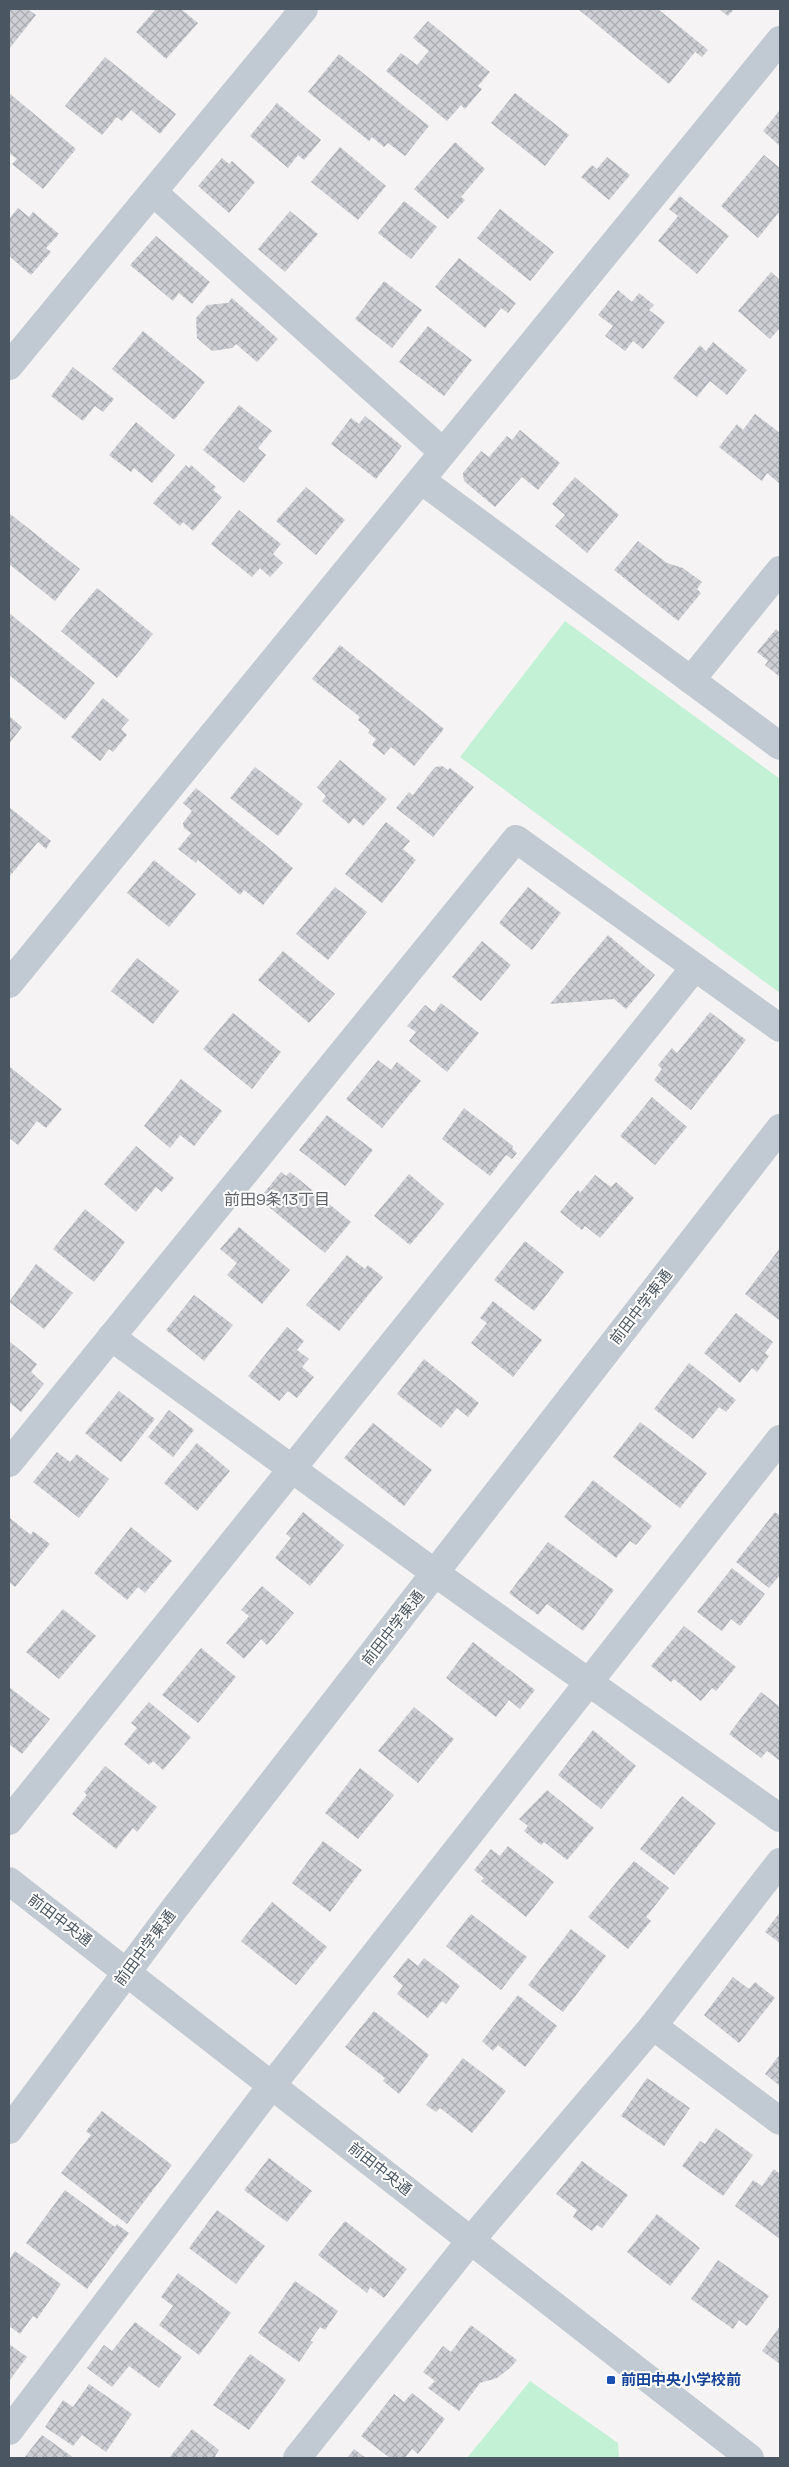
<svg xmlns="http://www.w3.org/2000/svg" width="789" height="2467" viewBox="0 0 789 2467" font-family="'Space Grotesk','Noto Sans JP',sans-serif">
<style>
.green{fill:#c3f1d5}
.building{fill:url(#building-cross-hatch)}
.lines{fill:none;stroke-linecap:round;stroke-linejoin:round}
.minor{stroke:#c1cad2;stroke-width:28}
.tertiary{stroke:#c1cad2;stroke-width:28}
.transit-dot{fill:#1a4fb4;stroke:#fff;stroke-width:2}
.labels{text-anchor:middle;stroke-width:4;stroke-linejoin:round;paint-order:stroke}
.street-label{font-size:15px;fill:#4a5661;stroke:#fff}
.transit-label{font-size:15px;font-weight:bold;fill:#164399;stroke:#fff;text-anchor:start}
.neighbourhood-label{font-size:16px;fill:#5f6368;stroke:#fff}
</style>
<defs>
<pattern id="building-cross-hatch" width="8" height="8" patternUnits="userSpaceOnUse" patternTransform="scale(1.25)"><rect width="8" height="8" fill="#cdcfd5"/><path d="M0 0l8 8M0 8l8-8" fill="none" stroke="#a8abb0"/></pattern>
</defs>
<rect width="100%" height="100%" fill="#f5f3f3"/>
<g class="green">
<polygon points="565,621 780,779 780,993 460,757"/>
<polygon points="530,2381 618,2443 619,2458 467,2458"/>
</g>
<g class="building">
<polygon points="9,9 27,9 36,15 9,49"/>
<polygon points="156,9 181,9 198,23 166,59 136,32"/>
<polygon points="578,9 658,9 708,50 702,57 695,52 669,84"/>
<polygon points="719,9 734,9 728,16"/>
<polygon points="428,21 490,72 478,86 482,89 465,109 461,105 447,121 386,71 401,53 417,65 429,51 413,38"/>
<polygon points="339,54 429,126 405,156 388,143 384,147 372,137 369,141 308,92"/>
<polygon points="105,57 176,114 160,134 131,110 122,121 117,117 102,135 65,106"/>
<polygon points="9,93 76,149 43,189 12,164 17,159 9,153"/>
<polygon points="515,93 569,135 545,166 491,123"/>
<polygon points="277,103 321,140 304,160 298,155 288,168 250,136"/>
<polygon points="780,110 780,146 763,131"/>
<polygon points="455,142 485,169 461,197 465,200 448,219 414,189"/>
<polygon points="340,147 386,186 358,220 311,182"/>
<polygon points="764,155 780,168 780,211 758,238 721,206"/>
<polygon points="607,157 630,175 609,200 581,177 592,165 597,169"/>
<polygon points="222,158 229,164 232,161 255,182 229,213 198,186"/>
<polygon points="680,196 729,236 697,274 658,241 678,216 669,209"/>
<polygon points="404,201 437,227 411,259 378,233"/>
<polygon points="18,208 29,217 33,212 59,234 46,248 51,252 31,275 9,256 9,219"/>
<polygon points="500,209 554,252 530,281 477,238"/>
<polygon points="290,211 318,234 285,272 258,249"/>
<polygon points="156,236 210,282 192,304 179,293 173,301 130,265"/>
<polygon points="459,258 516,303 508,313 501,308 485,328 435,287"/>
<polygon points="771,272 780,280 780,328 770,339 738,311"/>
<polygon points="384,281 422,310 392,348 355,319"/>
<polygon points="618,290 632,302 639,293 654,305 649,310 665,322 643,349 633,341 625,351 605,336 613,326 598,315"/>
<polygon points="232,298 278,339 257,362 236,344 232,348 212,351 197,338 196,318 207,305 228,303"/>
<polygon points="428,326 472,360 444,396 399,362"/>
<polygon points="143,331 205,382 174,420 112,369"/>
<polygon points="713,342 747,370 727,395 710,381 697,397 673,378 700,345 706,351"/>
<polygon points="73,367 114,399 103,412 95,406 83,421 51,396"/>
<polygon points="239,405 272,431 258,448 266,455 244,483 203,450"/>
<polygon points="755,414 780,433 780,484 767,473 762,481 719,447 737,424 743,430"/>
<polygon points="365,416 402,446 376,479 331,444 351,418 359,424"/>
<polygon points="136,422 175,455 152,483 134,468 131,472 109,455"/>
<polygon points="520,430 560,463 538,490 522,477 495,507 464,481 463,473 481,451 489,457 507,436 512,440"/>
<polygon points="186,465 189,468 191,465 216,487 213,490 222,497 193,531 183,522 180,526 153,503"/>
<polygon points="575,477 619,515 587,553 555,526 565,515 552,504"/>
<polygon points="306,487 345,520 316,555 276,521"/>
<polygon points="239,510 281,544 273,554 283,563 270,577 260,568 252,577 211,544"/>
<polygon points="9,513 80,569 55,601 9,564"/>
<polygon points="638,541 667,563 683,568 702,582 697,589 701,593 678,621 614,570"/>
<polygon points="97,588 153,634 117,678 61,631"/>
<polygon points="9,613 95,683 65,720 9,675"/>
<polygon points="776,629 780,633 780,677 765,665 768,661 757,652"/>
<polygon points="340,645 444,729 414,766 391,747 384,755 372,745 376,739 368,733 370,730 358,720 360,717 312,679"/>
<polygon points="103,698 129,720 121,729 127,735 113,752 109,749 100,761 71,737"/>
<polygon points="9,716 22,727 9,744"/>
<polygon points="340,760 387,799 363,826 354,818 349,824 322,801 326,796 317,787"/>
<polygon points="442,766 448,770 450,768 474,787 433,837 396,808 409,792 413,795 435,767"/>
<polygon points="255,767 303,804 278,836 230,798"/>
<polygon points="196,788 293,868 263,905 244,890 240,895 198,860 196,863 178,849 191,833 184,828 183,823 192,811 183,803"/>
<polygon points="9,807 51,841 46,849 38,842 9,877"/>
<polygon points="386,822 410,841 403,849 416,860 382,903 345,874"/>
<polygon points="154,860 196,894 169,927 127,893"/>
<polygon points="335,887 367,912 328,960 296,934"/>
<polygon points="528,887 561,913 532,950 499,923"/>
<polygon points="608,935 655,975 626,1009 614,999 550,1004"/>
<polygon points="482,941 511,965 481,1001 452,977"/>
<polygon points="283,951 335,994 309,1023 258,980"/>
<polygon points="137,958 179,991 153,1024 111,991"/>
<polygon points="441,1003 479,1033 447,1072 409,1041 416,1032 407,1026 425,1005 434,1012"/>
<polygon points="710,1012 746,1040 691,1110 654,1080 662,1069 658,1065 672,1048 677,1053"/>
<polygon points="233,1013 281,1052 252,1089 203,1049"/>
<polygon points="378,1060 391,1070 397,1062 421,1081 382,1128 346,1099"/>
<polygon points="10,1067 62,1109 46,1128 37,1121 18,1145 9,1138"/>
<polygon points="181,1079 222,1111 194,1146 180,1135 170,1148 144,1126"/>
<polygon points="652,1097 687,1127 655,1165 620,1136"/>
<polygon points="464,1108 513,1146 512,1148 517,1153 512,1159 506,1155 490,1176 442,1139"/>
<polygon points="327,1115 373,1150 345,1186 299,1150"/>
<polygon points="136,1146 174,1178 162,1192 156,1187 136,1212 104,1184"/>
<polygon points="281,1172 286,1176 290,1172 351,1222 325,1253 259,1199"/>
<polygon points="409,1174 444,1204 410,1245 374,1216"/>
<polygon points="595,1175 611,1187 616,1182 634,1198 600,1238 585,1226 582,1230 560,1212 578,1190 580,1193"/>
<polygon points="85,1209 125,1242 94,1282 53,1249"/>
<polygon points="239,1227 290,1270 262,1304 227,1275 237,1263 220,1249"/>
<polygon points="525,1241 564,1272 534,1311 494,1280"/>
<polygon points="780,1248 780,1318 779,1320 745,1294"/>
<polygon points="347,1255 365,1269 368,1265 383,1277 339,1331 306,1305"/>
<polygon points="36,1264 73,1293 44,1329 9,1302"/>
<polygon points="194,1295 233,1325 204,1361 166,1330"/>
<polygon points="493,1301 542,1340 513,1377 471,1343 487,1323 480,1318"/>
<polygon points="736,1313 773,1342 765,1353 769,1356 757,1372 752,1368 740,1383 704,1353"/>
<polygon points="287,1327 304,1341 297,1350 309,1359 302,1367 314,1377 297,1398 288,1391 279,1401 248,1376"/>
<polygon points="9,1341 37,1364 31,1372 44,1384 21,1412 9,1402"/>
<polygon points="424,1359 479,1403 468,1417 457,1408 441,1428 397,1394"/>
<polygon points="689,1363 736,1400 726,1412 719,1407 693,1439 654,1409"/>
<polygon points="119,1391 155,1419 121,1462 85,1433"/>
<polygon points="169,1410 194,1430 173,1457 148,1437"/>
<polygon points="640,1422 707,1473 680,1508 613,1457"/>
<polygon points="373,1423 432,1470 404,1506 344,1458"/>
<polygon points="197,1443 230,1471 197,1511 164,1483"/>
<polygon points="57,1452 70,1462 77,1454 109,1479 79,1518 33,1482"/>
<polygon points="593,1480 652,1526 636,1545 630,1541 616,1558 564,1517"/>
<polygon points="303,1512 344,1545 310,1586 275,1558 291,1538 286,1534"/>
<polygon points="775,1512 780,1516 780,1575 769,1588 736,1562"/>
<polygon points="10,1518 31,1535 33,1531 50,1544 15,1587 9,1582"/>
<polygon points="131,1527 172,1561 145,1593 138,1587 127,1600 94,1573"/>
<polygon points="548,1542 614,1590 583,1631 547,1604 538,1615 509,1593"/>
<polygon points="732,1568 765,1594 740,1626 731,1619 722,1631 697,1612"/>
<polygon points="262,1586 294,1613 267,1645 261,1639 244,1659 226,1643 249,1616 241,1610"/>
<polygon points="63,1609 96,1636 59,1679 26,1652"/>
<polygon points="684,1626 736,1667 716,1691 712,1688 701,1701 674,1679 671,1682 651,1666"/>
<polygon points="473,1642 535,1690 520,1709 509,1700 496,1717 446,1678"/>
<polygon points="201,1648 236,1677 198,1723 162,1695"/>
<polygon points="9,1687 50,1719 22,1754 9,1744"/>
<polygon points="761,1692 780,1707 780,1761 767,1751 761,1758 729,1734"/>
<polygon points="149,1702 191,1737 163,1770 153,1761 149,1765 124,1744 137,1728 131,1723"/>
<polygon points="414,1707 454,1739 418,1783 378,1751"/>
<polygon points="593,1730 636,1766 601,1809 558,1775"/>
<polygon points="105,1766 157,1807 137,1832 133,1828 116,1849 72,1814 87,1795 84,1792"/>
<polygon points="360,1768 394,1795 358,1839 325,1813"/>
<polygon points="547,1790 594,1828 567,1860 544,1842 541,1845 524,1831 528,1826 519,1819"/>
<polygon points="682,1796 716,1823 674,1875 640,1849"/>
<polygon points="323,1841 362,1870 330,1912 292,1883"/>
<polygon points="508,1846 554,1882 526,1917 481,1881 484,1878 474,1870 491,1849 500,1856"/>
<polygon points="634,1861 669,1888 646,1917 651,1921 628,1949 588,1917"/>
<polygon points="272,1902 327,1947 296,1985 241,1941"/>
<polygon points="780,1912 780,1943 765,1932"/>
<polygon points="471,1914 527,1957 501,1990 446,1946"/>
<polygon points="571,1929 606,1956 563,2012 528,1985"/>
<polygon points="408,1958 418,1966 424,1958 460,1986 446,2004 442,2001 428,2018 397,1994 403,1986 393,1977"/>
<polygon points="733,1977 749,1989 755,1982 775,1998 739,2043 704,2015"/>
<polygon points="518,1995 557,2026 525,2067 498,2045 493,2051 482,2041"/>
<polygon points="374,2011 429,2055 399,2094 383,2081 385,2078 345,2047"/>
<polygon points="780,2054 780,2086 765,2074"/>
<polygon points="463,2058 506,2091 472,2133 440,2108 436,2112 426,2105"/>
<polygon points="647,2078 690,2108 664,2146 621,2116"/>
<polygon points="102,2111 172,2165 127,2224 61,2173 91,2135 86,2131"/>
<polygon points="716,2128 753,2155 723,2196 682,2166 700,2141 705,2144"/>
<polygon points="269,2158 312,2191 287,2222 244,2190"/>
<polygon points="582,2161 628,2195 602,2228 597,2225 592,2231 573,2217 577,2210 556,2194"/>
<polygon points="774,2169 780,2174 780,2239 735,2206 753,2180 762,2186"/>
<polygon points="65,2190 115,2227 117,2224 129,2233 87,2289 26,2243"/>
<polygon points="217,2210 265,2246 236,2284 189,2248"/>
<polygon points="657,2214 700,2248 670,2286 627,2252"/>
<polygon points="345,2221 407,2269 384,2298 370,2287 367,2293 318,2255"/>
<polygon points="15,2251 61,2284 37,2319 33,2316 20,2334 9,2326 9,2260"/>
<polygon points="718,2260 769,2296 747,2326 739,2320 733,2329 691,2299"/>
<polygon points="178,2273 231,2313 199,2355 159,2325 173,2306 161,2297"/>
<polygon points="295,2281 338,2311 325,2330 320,2327 310,2341 313,2342 299,2362 258,2333"/>
<polygon points="135,2322 182,2357 159,2388 129,2366 112,2387 87,2368 104,2345 112,2351"/>
<polygon points="471,2325 517,2360 510,2368 497,2378 480,2383 459,2411 428,2388 435,2381 423,2372 443,2346 451,2352"/>
<polygon points="780,2326 780,2364 762,2351"/>
<polygon points="9,2344 27,2357 9,2381"/>
<polygon points="250,2354 286,2380 249,2430 213,2405"/>
<polygon points="89,2384 132,2414 106,2452 82,2435 73,2446 45,2427 63,2400 73,2407"/>
<polygon points="412,2393 445,2419 418,2454 412,2449 405,2458 390,2458 361,2436 394,2394 404,2402"/>
<polygon points="192,2429 219,2450 215,2456 217,2458 169,2458"/>
<polygon points="42,2435 74,2458 24,2458"/>
<polygon points="354,2449 366,2458 347,2458"/>
</g>
<g class="lines">
<g class="minor">
<polyline points="153,192 443,452"/>
<polyline points="9,366 304,9"/>
<polyline points="421,480 780,746"/>
<polyline points="691,680 780,570"/>
<polyline points="9,984 780,40"/>
<polyline points="111,1337 435,1573 780,1818"/>
<polyline points="9,1463 516,839 780,1028"/>
<polyline points="9,1821 695,967"/>
<polyline points="653,2026 780,2121"/>
<polyline points="9,2431 272,2085 780,1439"/>
<polyline points="297,2458 471,2240 653,2026 780,1862"/>
</g>
<g class="tertiary">
<polyline points="9,1881 750,2458"/>
<polyline points="9,2130 174,1909 780,1128"/>
</g>
</g>
<rect class="transit-dot" x="606" y="2375" width="10" height="10" rx="2.5"/>
<g class="labels">
<g class="street-label">
<text transform="translate(641 1307) rotate(-52)" y="5">前田中学東通</text>
<text transform="translate(393 1628) rotate(-52)" y="5">前田中学東通</text>
<text transform="translate(60 1920) rotate(37)" y="5">前田中央通</text>
<text transform="translate(145 1948) rotate(-53)" y="5">前田中学東通</text>
<text transform="translate(380 2169) rotate(38)" y="5">前田中央通</text>
</g>
<g class="transit-label">
<text x="621" y="2385">前田中央小学校前</text>
</g>
<g class="neighbourhood-label">
<text x="277" y="1205">前田9条13丁目</text>
</g>
</g>
<rect width="789" height="2467" fill="none" stroke="#4a5661" stroke-width="20"/>
</svg>
